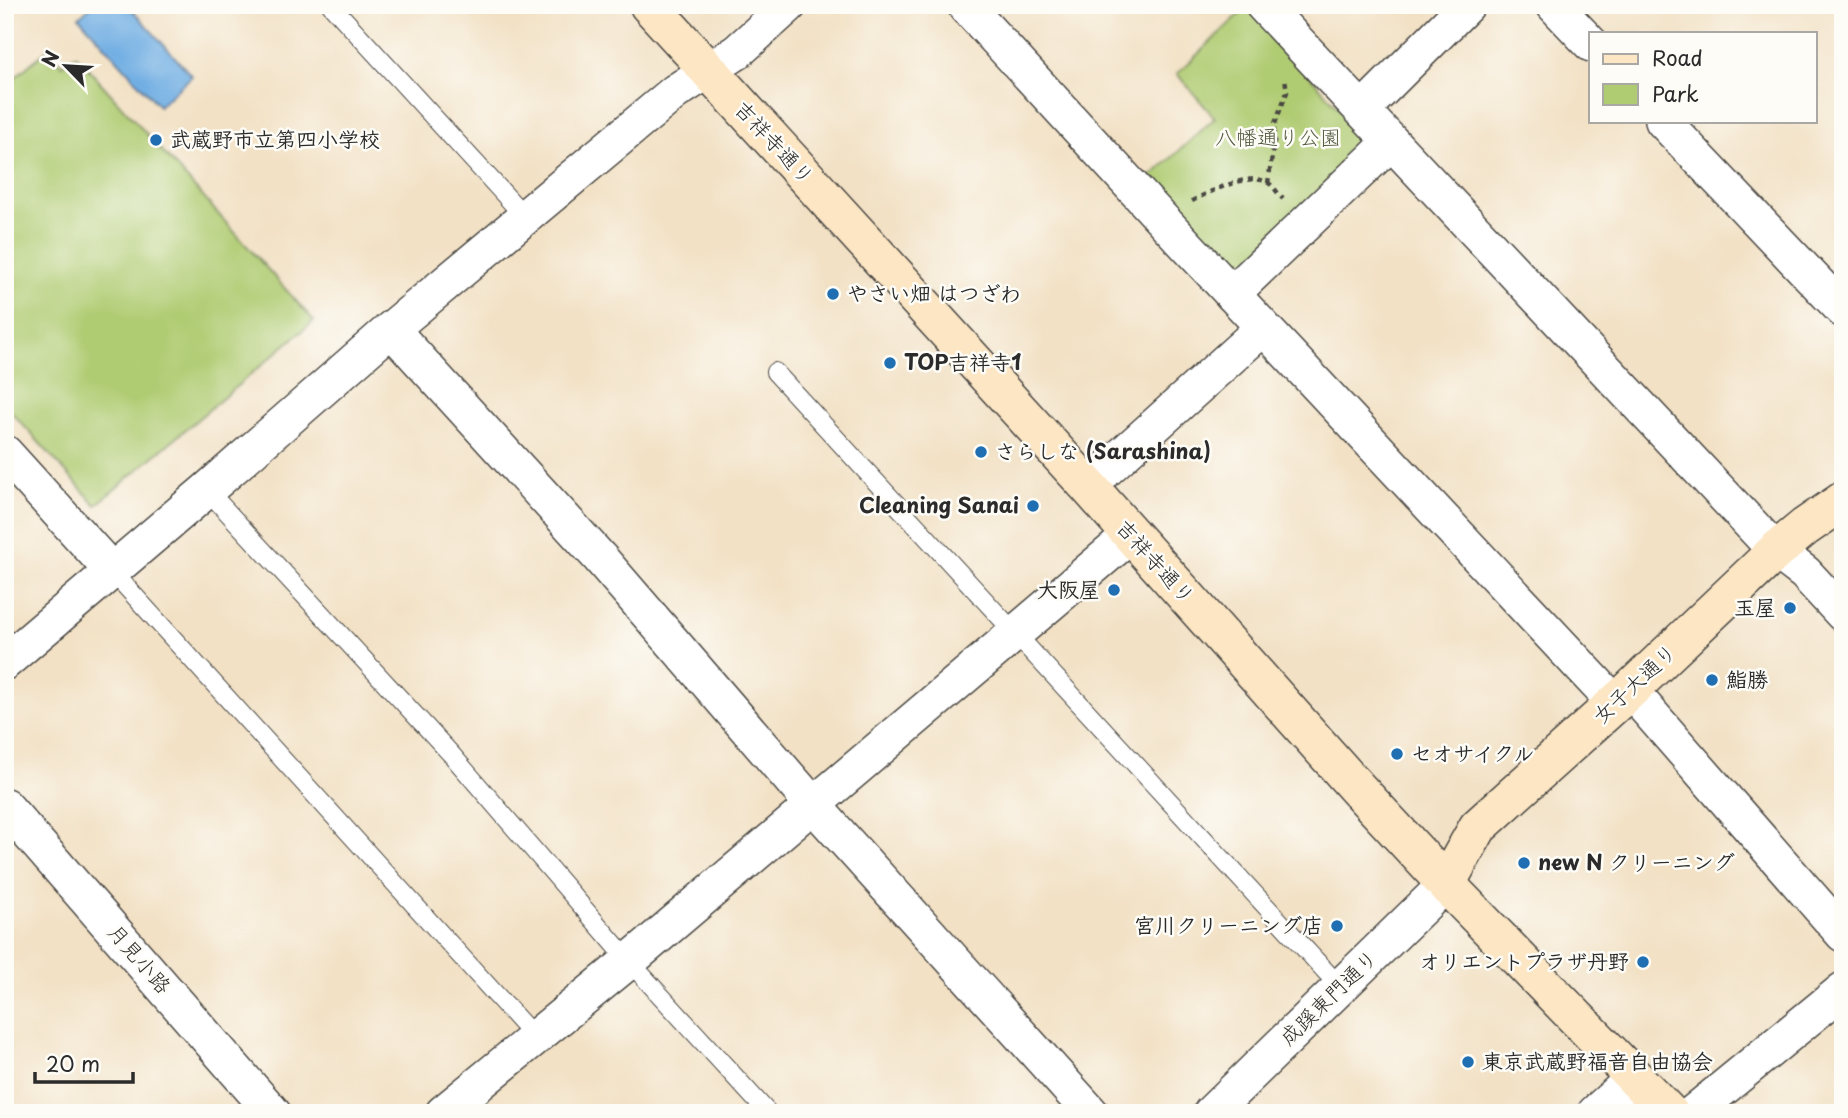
<svg xmlns="http://www.w3.org/2000/svg" width="1848" height="1118" viewBox="0 0 1848 1118" font-family="'Playpen Sans','Klee One',sans-serif">
<style>
.green{fill:#b0cc73;stroke:#6e7c4f;stroke-width:2}
.water{fill:#71aee3;stroke:#4e6c87;stroke-width:2}
.lines{fill:none;stroke-linecap:round;stroke-linejoin:round}
.lane-casing{stroke:#494642;stroke-width:20}
.street-casing{stroke:#494642;stroke-width:38}
.secondary-casing{stroke:#494642;stroke-width:41}
.path{stroke:#494642;stroke-width:4.5;stroke-dasharray:5 5;stroke-linecap:butt}
.lane{stroke:#fff;stroke-width:18}
.street{stroke:#fff;stroke-width:35}
.secondary{stroke:#fce6c4;stroke-width:38}
.poi-dot{fill:#1f6fb2;stroke:#fdfcf7;stroke-width:2.5}
.labels{text-anchor:middle;stroke-width:5;stroke-linejoin:round;paint-order:stroke}
.park-label{font-size:21px;fill:#535b41;stroke:#fdfcf7}
.poi-label{font-size:21px;font-weight:bold;fill:#2b2b2b;stroke:#fdfcf7;text-anchor:start}
.street-label{font-size:21px;fill:#2b2b2b;stroke:#fdfcf7}
</style>
<rect width="100%" height="100%" fill="#fdfcf7"/>
<filter id="ink" filterUnits="userSpaceOnUse"><feTurbulence type="fractalNoise" baseFrequency=".0143" numOctaves="2"/><feDisplacementMap in="SourceGraphic" scale="14" xChannelSelector="R" yChannelSelector="G"/><feConvolveMatrix kernelMatrix="1 2 1 2 8 2 1 2 1" color-interpolation-filters="sRGB"/></filter>
<filter id="wash" filterUnits="userSpaceOnUse"><feTurbulence type="fractalNoise" baseFrequency=".00686" numOctaves="4" result="noise"/><feDisplacementMap in="SourceGraphic" scale="28" xChannelSelector="R" yChannelSelector="G"/><feGaussianBlur stdDeviation="1.57" result="paint"/><feColorMatrix in="noise" values="0 0 0 0 0 0 0 0 0 0 0 0 0 0 0 0 0 1.4 0 .05"/><feComposite in="paint" operator="in"/></filter>
<g filter="url(#wash)">
<rect width="100%" height="100%" fill="#f2e1c5"/>
<g class="green">
<polygon points="1247,7 1369,141 1243,266 1222,267 1144,183 1215,118 1177,74"/>
<polygon points="48,49 62,65 76,55 314,321 96,505 5,405 5,86"/>
</g>
<polygon class="water" points="92,5 128,5 192,76 159,106 79,17"/>
</g>
<g filter="url(#ink)">
<g class="lines">
<g class="lane-casing">
<g id="lane">
<polyline points="331,5 525,217"/>
<polyline points="775,372 1340,987"/>
<polyline points="207,490 451,754 629,961 768,1113"/>
<polyline points="111,570 535,1038"/>
</g>
</g>
<g class="street-casing">
<g id="street">
<polyline points="965,5 1161,218 1615,703"/>
<polyline points="1263,5 1776,551 1805,573 1843,614"/>
<polyline points="1554,5 1591,44"/>
<polyline points="1362,110 1467,5"/>
<polyline points="1663,121 1843,310"/>
<polyline points="1232,294 1391,142"/>
<polyline points="391,329 600,558 813,805 1091,1113"/>
<polyline points="5,453 111,570"/>
<polyline points="1088,486 1263,328"/>
<polyline points="5,662 207,490 391,329 675,92 737,52 789,5"/>
<polyline points="1630,690 1843,934"/>
<polyline points="5,806 273,1113"/>
<polyline points="443,1113 629,961 1131,535"/>
<polyline points="1211,1113 1446,884"/>
<polyline points="1595,1113 1635,1077"/>
<polyline points="1693,1113 1843,990"/>
</g>
</g>
<g class="secondary-casing">
<g id="secondary">
<polyline points="649,5 1088,486 1357,788 1446,884 1669,1113"/>
<polyline points="1446,884 1478,827 1630,690 1776,551 1805,527 1843,501"/>
</g>
</g>
<g class="path">
<polyline points="1268,183 1274,143 1274,126 1287,92 1285,78"/>
<path d="M 1192,201 C 1209,192 1249,172 1267,182 C 1273,185 1278,194 1283,199"/>
</g>
<use href="#lane" class="lane"/>
<use href="#street" class="street"/>
<use href="#secondary" class="secondary"/>
</g>
</g>
<g class="poi-dot">
<circle cx="156" cy="140" r="7"/>
<circle cx="833" cy="294" r="7"/>
<circle cx="890" cy="363" r="7"/>
<circle cx="981" cy="452" r="7"/>
<circle cx="1033" cy="506" r="7"/>
<circle cx="1114" cy="590" r="7"/>
<circle cx="1790" cy="608" r="7"/>
<circle cx="1712" cy="680" r="7"/>
<circle cx="1397" cy="754" r="7"/>
<circle cx="1524" cy="863" r="7"/>
<circle cx="1337" cy="926" r="7"/>
<circle cx="1643" cy="962" r="7"/>
<circle cx="1468" cy="1062" r="7"/>
</g>
<g class="labels">
<g class="park-label">
<text x="1278" y="145">八幡通り公園</text>
</g>
<g class="poi-label">
<text x="170" y="147">武蔵野市立第四小学校</text>
<text x="847" y="301">やさい畑 はつざわ</text>
<text x="904" y="370">TOP吉祥寺1</text>
<text x="995" y="459">さらしな (Sarashina)</text>
<text x="1019" y="513" text-anchor="end">Cleaning Sanai</text>
<text x="1100" y="597" text-anchor="end">大阪屋</text>
<text x="1776" y="615" text-anchor="end">玉屋</text>
<text x="1726" y="687">鮨勝</text>
<text x="1411" y="761">セオサイクル</text>
<text x="1538" y="870">new N クリーニング</text>
<text x="1323" y="933" text-anchor="end">宮川クリーニング店</text>
<text x="1629" y="969" text-anchor="end">オリエントプラザ丹野</text>
<text x="1482" y="1069">東京武蔵野福音自由協会</text>
</g>
<g class="street-label">
<text transform="translate(774 143) rotate(47)" y="7">吉祥寺通り</text>
<text transform="translate(1155 562) rotate(48)" y="7">吉祥寺通り</text>
<text transform="translate(1635 684) rotate(-43)" y="7">女子大通り</text>
<text transform="translate(139 959) rotate(49)" y="7">月見小路</text>
<text transform="translate(1329 998) rotate(-44)" y="7">成蹊東門通り</text>
</g>
</g>
<rect width="1848" height="1118" fill="none" stroke="#fdfcf7" stroke-width="28"/>
<rect x="1589" y="32" width="228" height="91" fill="#fdfcf7" stroke="#a9a8a5" stroke-width="2"/>
<rect x="1603" y="54" width="35" height="10" fill="#fce6c4" stroke="#a9a8a5" stroke-width="2"/>
<text x="1652" y="66" font-size="21" fill="#2b2b2b">Road</text>
<rect x="1603" y="84" width="35" height="21" fill="#b0cc73" stroke="#a9a8a5" stroke-width="2"/>
<text x="1652" y="102" font-size="21" fill="#2b2b2b">Park</text>
<g transform="translate(66 66) rotate(295)" stroke="#fdfcf7" stroke-width="5" paint-order="stroke">
<path d="M0-5L12 26L0 18L-12 26Z" fill="#2b2b2b"/>
<text y="-10" font-size="19" font-weight="bold" text-anchor="middle" fill="#2b2b2b">N</text>
</g>
<path d="M35 1072v10h98v-10" fill="none" stroke="#2b2b2b" stroke-width="3.5"/>
<text x="46" y="1072" font-size="21" fill="#2b2b2b" stroke="#fdfcf7" stroke-width="5" paint-order="stroke">20 m</text>
</svg>
